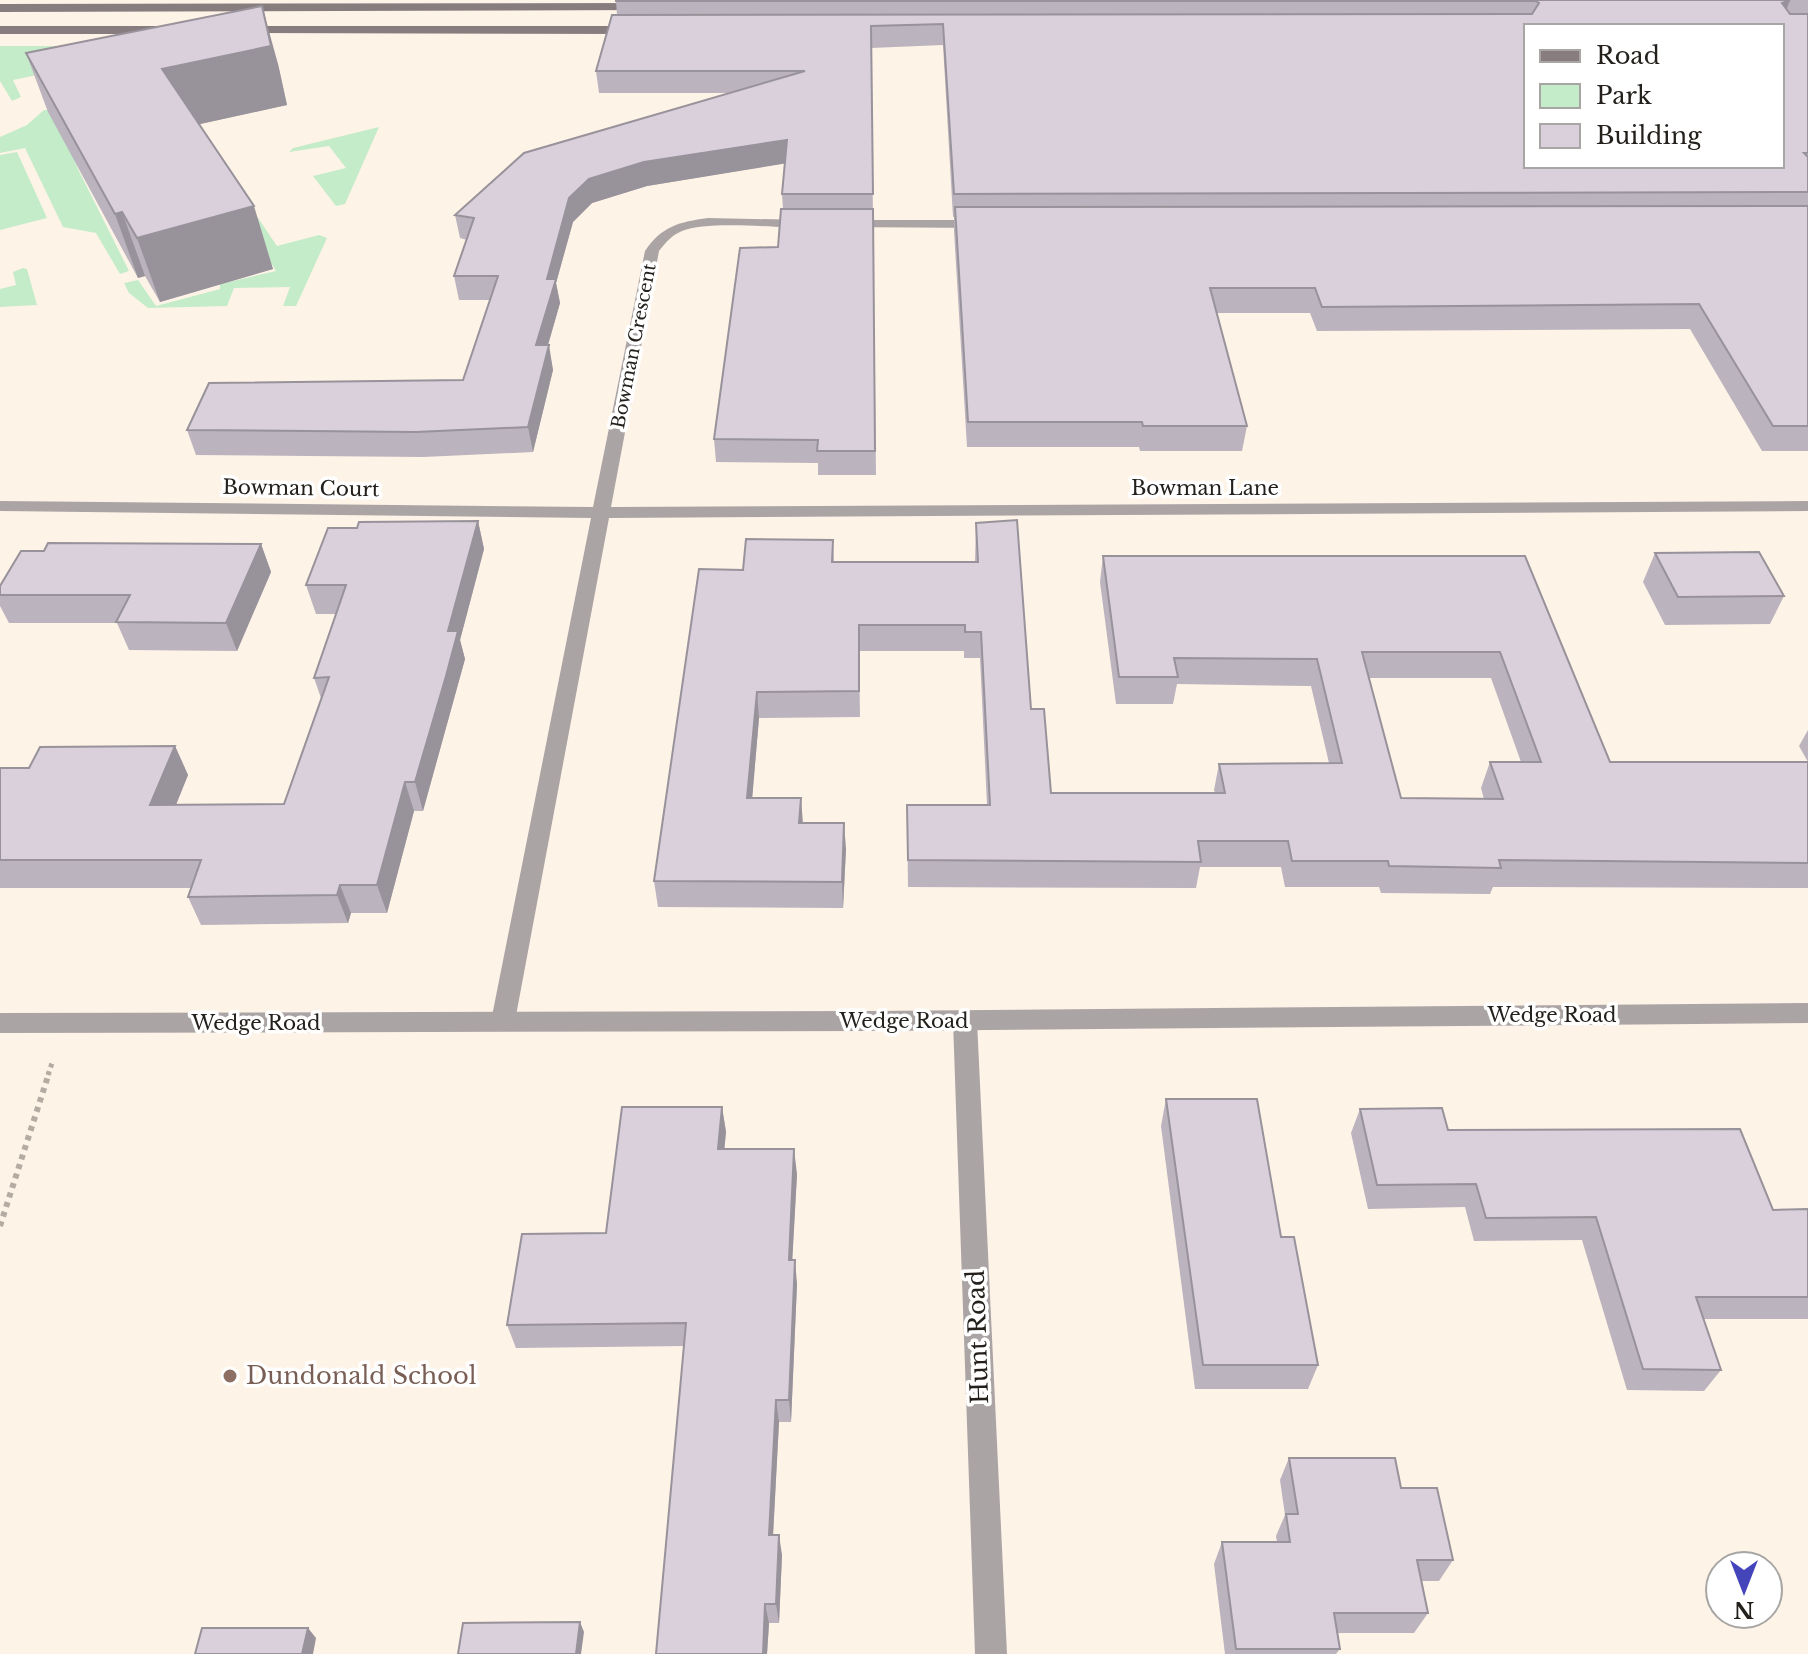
<svg xmlns="http://www.w3.org/2000/svg" width="1808" height="1654" viewBox="0 0 1808 1654" font-family="'Libre Baskerville',serif">
<style>
.green{fill:#c4ecc9}
.lines{fill:none;stroke-linecap:round;stroke-linejoin:round}
.path-far1{stroke:#b4aba2;stroke-width:5;stroke-dasharray:4 4;stroke-linecap:butt}
.path{stroke:#b4aba2;stroke-width:6;stroke-dasharray:5 5;stroke-linecap:butt}
.minor{fill:#aba4a5;fill-rule:evenodd}
.tertiary{fill:#aba4a5;fill-rule:evenodd}
.secondary{fill:#877d7f;fill-rule:evenodd}
.wall{fill:#bbb3bd;fill-rule:evenodd}
.shaded-wall{fill:#98929a}
.building{fill:#d9d0dc;stroke:#98929a;stroke-width:2;fill-rule:evenodd}
.education-dot{fill:#8d6e63;stroke:#fff;stroke-width:3}
.labels{text-anchor:middle;stroke-width:7;stroke-linejoin:round;paint-order:stroke}
.far-street-label{font-size:18px;fill:#24201c;stroke:#fff}
.street-label{font-size:20px;fill:#24201c;stroke:#fff}
.near-street-label{font-size:24px;fill:#24201c;stroke:#fff}
.near-education-label{font-size:24px;fill:#785e54;stroke:#fff;text-anchor:start}
</style>
<rect width="100%" height="100%" fill="#fef3e7"/>
<g class="green">
<polygon points="0,46 211,46 164,49 13,80 21,97 12,101 0,81"/>
<polygon points="44,110 54,110 78,169 129,271 120,274 96,233 63,227 25,148 0,153 0,137 27,125"/>
<polygon points="379,127 345,204 336,206 313,176 346,168 329,146 289,152 293,148"/>
<polygon points="199,149 212,150 277,246 319,235 327,238 296,306 283,306 290,287 234,288 227,306 148,308 129,293 124,283 138,280 156,306 220,289 220,284 276,271"/>
<polygon points="17,152 47,218 0,230 0,155"/>
<polygon points="23,268 27,269 37,305 0,307 0,289 16,285 13,272"/>
</g>
<g class="lines">
<polyline class="path-far1" points="48,1075 52,1063"/>
<polyline class="path" points="0,1226 49,1073"/>
<g class="minor">
<path d="M 708,218 L 807,220 L 814,224 L 807,228 C 777,228 708,220 682,231 C 672,235 666,242 659,251 L 611,507 L 1808,501 L 1808,511 L 609,518 L 515,1021 L 512,1028 L 503,1031 L 494,1028 L 491,1021 L 591,518 L 0,511 L 0,501 L 593,507 L 645,251 C 662,226 679,222 708,218 Z"/>
<polygon points="845,220 983,220 990,224 983,228 840,227 838,224"/>
<polygon points="965,1011 974,1014 977,1021 1007,1654 975,1654 953,1021 956,1014"/>
</g>
<polygon class="tertiary" points="1808,1003 1808,1023 872,1031 0,1033 0,1013 872,1011"/>
<g class="secondary">
<polygon points="651,3 651,9 647,10 0,12 0,4"/>
<polygon points="0,26 171,26 177,30 171,34 0,34"/>
<polygon points="241,26 635,26 641,30 635,34 237,33 235,30"/>
</g>
</g>
<g class="wall">
<polygon points="1808,0 1808,451 1762,451 1690,329 1317,331 1310,313 1217,313 1247,426 1242,451 1140,451 1139,447 967,447 954,231 954,217 953,217 943,45 871,48 876,475 818,475 818,463 716,462 714,439 778,247 783,209 782,194 785,163 647,186 592,203 573,222 556,283 560,303 548,345 553,370 533,452 423,457 196,455 187,430 463,380 490,300 459,300 454,276 467,240 460,238 455,215 730,93 599,93 596,71 617,15 616,1"/>
<polygon points="26,53 278,64 287,105 200,124 273,269 160,302 145,276 138,278 48,112"/>
<polygon points="478,521 484,549 460,640 465,659 423,811 414,811 387,913 351,913 348,923 201,925 188,897 191,888 0,888 0,768 29,768 175,746 188,775 176,805 284,804 321,698 314,678 336,614 316,614 306,585 357,528"/>
<path d="M 976,523 L 1031,709 L 1051,793 L 1215,793 L 1214,790 L 1219,764 L 1329,763 L 1311,686 L 1177,684 L 1173,704 L 1116,704 L 1100,582 L 1103,556 L 1525,556 L 1610,762 L 1808,762 L 1799,746 L 1808,730 L 1808,888 L 1493,887 L 1490,894 L 1381,893 L 1379,887 L 1285,887 L 1281,867 L 1200,867 L 1196,888 L 908,887 L 907,805 L 987,805 L 980,658 L 964,658 L 964,651 L 859,651 L 860,717 L 759,718 L 752,798 L 801,798 L 802,823 L 846,849 L 843,908 L 658,907 L 654,881 L 743,570 L 833,540 L 834,562 L 975,562 ZM 1369,678 L 1491,678 L 1521,762 L 1490,762 L 1481,788 L 1484,799 L 1401,798 Z"/>
<polygon points="261,544 271,572 237,651 129,650 117,623 9,623 0,606 0,586 44,551"/>
<polygon points="1655,553 1784,596 1770,624 1665,625 1643,582"/>
<polygon points="1166,1099 1281,1237 1318,1365 1308,1389 1195,1389 1161,1126"/>
<polygon points="722,1107 726,1132 724,1149 797,1174 792,1260 797,1284 791,1422 779,1422 773,1535 782,1555 779,1623 769,1623 767,1654 656,1654 684,1346 516,1348 507,1325 606,1233"/>
<polygon points="1360,1109 1773,1210 1808,1209 1808,1319 1704,1319 1721,1370 1704,1391 1627,1390 1582,1240 1474,1241 1465,1207 1368,1209 1351,1133"/>
<polygon points="1289,1458 1401,1488 1453,1560 1439,1581 1421,1581 1428,1613 1414,1633 1337,1633 1340,1649 1336,1654 1225,1654 1214,1564 1222,1542 1277,1542 1276,1536 1285,1515 1280,1480"/>
</g>
<g class="shaded-wall">
<polygon points="1790,0 1782,21 1782,3"/>
<polygon points="262,6 278,64 287,105 182,128 162,69"/>
<polygon points="787,140 788,163 647,186 592,203 573,222 556,283 560,303 541,369 536,345 547,279 569,198 589,179 644,162"/>
<polygon points="254,206 273,269 160,302 137,238"/>
<polygon points="122,212 145,276 138,278 115,214"/>
<polygon points="549,345 553,370 533,452 528,427"/>
<polygon points="478,521 484,549 460,640 465,659 423,811 415,782 448,631"/>
<polygon points="261,544 271,572 237,651 226,623"/>
<polygon points="757,692 759,718 750,824 747,798"/>
<polygon points="175,746 188,775 164,834 150,805"/>
<polygon points="405,782 414,811 387,913 377,885"/>
<polygon points="801,798 803,824 799,823"/>
<polygon points="844,823 846,849 843,908 842,882"/>
<polygon points="340,885 351,913 348,923 337,895"/>
<polygon points="722,1107 726,1132 722,1174 718,1149"/>
<polygon points="794,1149 797,1174 791,1284 789,1260"/>
<polygon points="795,1260 797,1284 791,1422 789,1400"/>
<polygon points="776,1400 779,1422 772,1555 769,1535"/>
<polygon points="779,1535 782,1555 779,1623 776,1604"/>
<polygon points="765,1604 769,1623 767,1654 763,1654"/>
<polygon points="580,1622 584,1632 581,1654 576,1654"/>
<polygon points="308,1628 316,1638 313,1654 302,1654"/>
</g>
<g class="building">
<path d="M 616,0 L 1790,0 L 1782,3 L 1790,14 L 1808,14 L 1808,153 L 1804,153 L 1808,157 L 1808,192 L 954,194 L 943,24 L 871,26 L 873,194 L 782,194 L 787,140 L 644,162 L 589,179 L 569,198 L 547,279 L 556,279 L 536,345 L 549,345 L 528,427 L 416,432 L 187,430 L 209,383 L 463,380 L 498,276 L 454,276 L 474,218 L 455,215 L 524,153 L 805,71 L 596,71 L 612,15 L 1532,14 L 1539,3 L 1536,1 L 616,1 ZM 1526,26 L 1782,26 L 1782,166 L 1526,166 Z"/>
<polygon points="262,6 271,46 162,69 254,206 137,238 122,212 115,214 26,53"/>
<polygon points="1808,206 1808,426 1773,426 1699,304 1322,307 1315,288 1210,288 1247,426 1143,426 1142,422 968,422 955,207"/>
<polygon points="781,209 873,209 875,451 817,451 818,440 714,439 740,248 778,247"/>
<path d="M 1017,520 L 1031,709 L 1044,709 L 1051,793 L 1225,793 L 1219,764 L 1342,763 L 1317,659 L 1174,658 L 1178,677 L 1119,677 L 1103,556 L 1525,556 L 1610,762 L 1808,762 L 1808,863 L 1499,860 L 1501,868 L 1389,866 L 1388,861 L 1292,861 L 1288,841 L 1198,841 L 1201,862 L 908,860 L 907,805 L 990,805 L 981,632 L 965,632 L 965,625 L 859,625 L 859,691 L 757,692 L 747,798 L 801,798 L 799,823 L 844,823 L 842,882 L 654,881 L 699,569 L 743,570 L 746,539 L 833,540 L 832,562 L 978,562 L 976,523 ZM 1362,652 L 1500,652 L 1541,762 L 1490,762 L 1503,799 L 1401,798 Z"/>
<polygon points="478,521 448,631 458,631 446,676 415,782 405,782 377,885 340,885 337,895 188,897 201,860 0,860 0,768 29,768 40,747 175,746 150,805 284,804 329,677 314,678 346,585 306,585 328,528 357,528 359,522"/>
<polygon points="48,543 261,544 226,623 116,622 130,595 0,595 0,586 21,551 44,551"/>
<polygon points="1759,552 1784,596 1678,597 1655,553"/>
<polygon points="1166,1099 1257,1099 1281,1237 1294,1237 1318,1365 1203,1365"/>
<polygon points="622,1107 722,1107 718,1149 794,1149 789,1260 795,1260 789,1400 776,1400 769,1535 779,1535 776,1604 765,1604 763,1654 656,1654 686,1323 507,1325 522,1234 606,1233"/>
<polygon points="1442,1108 1448,1130 1740,1129 1773,1210 1808,1209 1808,1297 1696,1297 1721,1370 1643,1369 1596,1217 1486,1218 1476,1184 1377,1185 1360,1109"/>
<polygon points="1289,1458 1395,1458 1401,1488 1437,1488 1453,1560 1417,1560 1428,1613 1334,1613 1340,1649 1236,1649 1222,1542 1290,1542 1286,1514 1298,1514"/>
<polygon points="580,1622 576,1654 458,1654 463,1623"/>
<polygon points="202,1628 308,1628 302,1654 195,1654"/>
</g>
<circle class="education-dot" cx="230" cy="1376" r="8"/>
<g class="labels">
<g class="far-street-label">
<text transform="translate(634 346) rotate(-79)" y="6">Bowman Crescent</text>
</g>
<g class="street-label">
<text transform="translate(301 488) rotate(1)" y="7">Bowman Court</text>
<text x="1205" y="495">Bowman Lane</text>
<text x="1552" y="1022">Wedge Road</text>
<text x="904" y="1028">Wedge Road</text>
<text x="256" y="1030">Wedge Road</text>
</g>
<g class="near-street-label">
<text transform="translate(978 1337) rotate(-92)" y="8">Hunt Road</text>
</g>
<g class="near-education-label">
<text x="246" y="1384">Dundonald School</text>
</g>
</g>
<rect x="1524" y="24" width="260" height="144" fill="#ffffff" stroke="#a7a6a4" stroke-width="2"/>
<rect x="1540" y="50" width="40" height="12" fill="#877d7f" stroke="#a7a6a4" stroke-width="2"/>
<text x="1596" y="64" font-size="24" fill="#24201c">Road</text>
<rect x="1540" y="84" width="40" height="24" fill="#c4ecc9" stroke="#a7a6a4" stroke-width="2"/>
<text x="1596" y="104" font-size="24" fill="#24201c">Park</text>
<rect x="1540" y="124" width="40" height="24" fill="#d9d0dc" stroke="#a7a6a4" stroke-width="2"/>
<text x="1596" y="144" font-size="24" fill="#24201c">Building</text>
<g transform="translate(1744 1590) rotate(180)"><circle r="38" fill="#ffffff" stroke="#a7a6a4" stroke-width="2"/>
<path d="M0-6L14 30L0 20L-14 30Z" fill="#4545bb"/>
<text y="-12" font-size="22" font-weight="bold" text-anchor="middle" fill="#24201c">N</text>
</g>
</svg>
